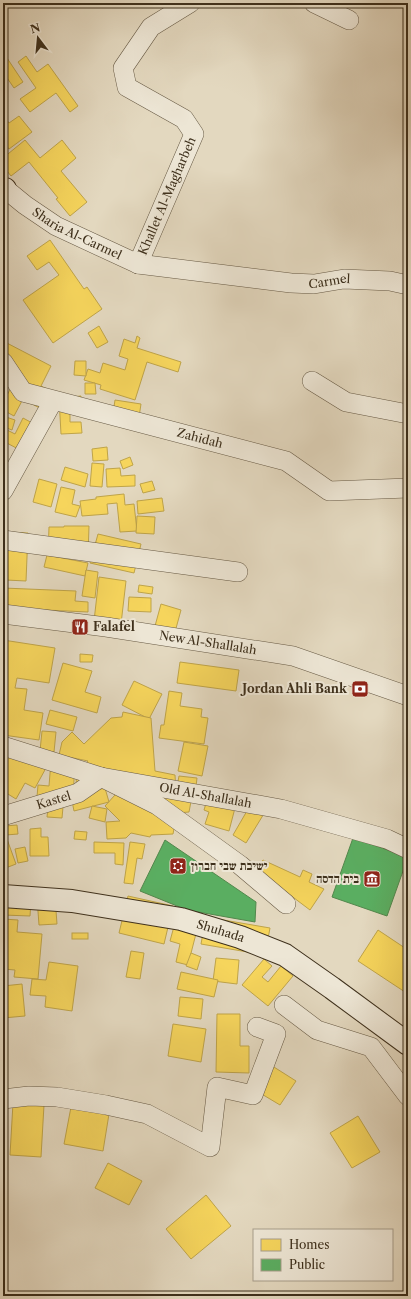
<svg xmlns="http://www.w3.org/2000/svg" width="411" height="1299" viewBox="0 0 411 1299" font-family="'Libre Caslon Text','Frank Ruhl Libre',serif">
<style>
.homes{fill:#f6d55c;stroke:#bfa449}
.public{fill:#5aae61;stroke:#52884c}
.lines{fill:none;stroke-linecap:round;stroke-linejoin:round}
.street-casing{stroke:#675a45;stroke-width:20}
.secondary-casing{stroke:#3e301c;stroke-width:24}
.street{stroke:#ede6d5;stroke-width:19}
.secondary{stroke:#ede6d5;stroke-width:22}
.labels{text-anchor:middle;stroke-width:4;stroke-linejoin:round;paint-order:stroke}
.street-label{font-size:12px;fill:#3e301c;stroke:#ede6d5}
.poi-label{font-size:12px;font-weight:bold;fill:#3e301c;stroke:#ede6d5;text-anchor:start}
</style>
<rect width="100%" height="100%" fill="#e3d8bf"/>
<filter id="stains"><feTurbulence type="fractalNoise" baseFrequency=".005" numOctaves="4"/><feColorMatrix values="0 0 0 0 .2 0 0 0 0 .09 0 0 0 0 .02 0 0 0 .5 -.17"/></filter>
<radialGradient id="worn" r=".72"><stop offset=".6" stop-color="#630" stop-opacity="0"/><stop offset="1" stop-color="#630" stop-opacity=".3"/></radialGradient>
<g class="homes">
<polygon points="26,56 37,72 48,64 78,106 70,112 56,93 30,112 20,99 36,88 18,62"/>
<polygon points="7,58 23,82 14,88 3,72 3,61"/>
<polygon points="3,115 9,123 19,116 32,132 9,149 3,141"/>
<polygon points="25,140 40,158 62,140 76,158 61,171 87,202 70,216 56,199 58,198 29,162 11,176 3,166 3,158"/>
<polygon points="50,240 84,289 87,287 102,309 53,343 23,300 59,275 49,262 37,270 27,256"/>
<polygon points="99,326 108,342 97,348 88,333"/>
<polygon points="137,336 140,338 137,348 181,362 178,372 147,362 135,400 100,389 101,385 84,380 88,369 100,373 103,363 125,370 128,359 119,356 124,339 135,343"/>
<polygon points="3,341 51,366 41,386 55,393 45,411 23,399 14,416 3,410 3,403 15,380 3,374"/>
<polygon points="75,361 86,361 86,376 74,375"/>
<polygon points="85,383 95,383 96,394 85,394"/>
<polygon points="81,396 81,411 70,412 70,422 81,422 82,433 61,434 59,398"/>
<polygon points="115,400 141,404 139,417 113,413"/>
<polygon points="3,416 15,420 12,430 4,427 3,430"/>
<polygon points="23,418 36,425 22,451 3,441 3,439 7,430 15,434"/>
<polygon points="107,447 108,460 93,461 92,449"/>
<polygon points="130,457 133,465 123,469 120,461"/>
<polygon points="92,463 104,464 102,487 90,486"/>
<polygon points="65,467 88,474 85,487 61,480"/>
<polygon points="120,468 121,476 135,475 135,486 107,487 106,469"/>
<polygon points="39,479 57,484 51,507 33,502"/>
<polygon points="152,481 155,490 143,493 140,484"/>
<polygon points="61,487 75,490 72,504 80,506 76,517 55,512"/>
<polygon points="124,494 125,505 134,504 137,531 120,532 117,503 107,504 108,514 82,516 80,501 96,499 96,497"/>
<polygon points="162,498 164,511 138,514 137,501"/>
<polygon points="137,516 155,517 154,534 136,533"/>
<polygon points="64,526 89,526 88,557 48,556 49,527 64,527"/>
<polygon points="3,532 28,533 26,581 6,580 7,570 3,569"/>
<polygon points="98,534 141,544 134,573 90,563"/>
<polygon points="47,555 88,563 85,576 44,567"/>
<polygon points="86,570 98,572 95,598 82,596"/>
<polygon points="99,577 126,581 121,624 94,621"/>
<polygon points="139,585 153,587 152,594 138,592"/>
<polygon points="3,588 76,591 75,601 88,602 88,612 3,608"/>
<polygon points="129,597 151,598 151,612 128,611"/>
<polygon points="161,604 181,610 175,632 155,626"/>
<polygon points="3,640 55,648 49,683 17,678 15,688 27,689 24,710 43,713 39,740 3,735"/>
<polygon points="80,654 93,655 92,662 80,662"/>
<polygon points="180,662 239,670 236,691 177,683"/>
<polygon points="63,663 92,671 85,692 101,697 97,713 52,700"/>
<polygon points="134,681 162,694 149,719 122,705"/>
<polygon points="169,691 182,693 180,706 202,709 201,717 208,718 204,744 159,738 161,725 164,725"/>
<polygon points="50,710 77,717 73,731 46,724"/>
<polygon points="123,712 151,718 155,771 175,775 176,793 192,796 189,812 177,813 173,834 151,835 150,837 131,833 126,838 107,839 106,822 120,821 105,806 115,795 108,788 81,790 77,794 76,777 77,771 88,761 59,755 62,742 72,732 84,744 111,718 122,717"/>
<polygon points="42,731 56,732 54,752 40,751"/>
<polygon points="184,742 208,746 202,776 178,771"/>
<polygon points="3,744 46,768 35,788 25,783 16,799 3,791"/>
<polygon points="51,761 75,763 73,797 64,796 62,818 47,817 49,798 37,797 38,785 49,786"/>
<polygon points="179,776 197,778 195,795 176,792"/>
<polygon points="105,788 109,802 74,811 71,796"/>
<polygon points="207,800 235,808 229,831 205,824 209,812 204,810"/>
<polygon points="251,804 265,812 246,843 233,835"/>
<polygon points="92,806 107,809 105,822 89,818"/>
<polygon points="17,825 18,834 6,835 5,826"/>
<polygon points="3,828 16,864 3,869"/>
<polygon points="41,828 41,837 48,837 49,856 30,856 30,829"/>
<polygon points="75,831 87,832 86,840 74,839"/>
<polygon points="94,842 124,843 123,865 115,864 115,853 94,853"/>
<polygon points="130,842 145,844 142,859 137,858 133,884 124,883"/>
<polygon points="25,847 28,861 18,863 15,849"/>
<polygon points="263,860 300,877 303,870 312,874 309,882 324,889 310,910 257,870"/>
<polygon points="128,896 173,906 164,944 119,933"/>
<polygon points="55,897 57,924 39,925 37,898"/>
<polygon points="3,899 31,900 30,916 3,915"/>
<polygon points="179,908 201,914 188,965 176,962 180,944 170,941"/>
<polygon points="206,917 270,928 265,955 201,944"/>
<polygon points="3,919 18,920 17,932 42,934 38,979 14,977 15,970 3,969 3,971"/>
<polygon points="378,930 408,950 408,994 358,961"/>
<rect x="72" y="933" width="16" height="6"/>
<polygon points="131,951 144,953 140,979 126,977"/>
<polygon points="191,953 201,957 197,970 186,966"/>
<polygon points="216,958 239,960 237,984 213,981"/>
<polygon points="264,959 272,966 262,977 268,982 281,966 293,976 268,1006 242,985"/>
<polygon points="49,962 78,966 72,1011 45,1007 46,996 30,995 32,979 46,980"/>
<polygon points="181,972 218,980 214,997 177,989"/>
<polygon points="22,984 25,1016 3,1018 3,986"/>
<polygon points="180,997 203,999 201,1019 178,1016"/>
<polygon points="217,1014 240,1014 240,1046 249,1046 249,1073 216,1072"/>
<polygon points="173,1024 206,1029 201,1062 168,1056"/>
<polygon points="266,1062 296,1081 280,1105 250,1087"/>
<polygon points="13,1103 44,1105 41,1157 10,1155"/>
<polygon points="71,1107 109,1114 103,1151 64,1144"/>
<polygon points="358,1116 380,1152 352,1168 330,1133"/>
<polygon points="108,1163 142,1181 129,1205 95,1188"/>
<polygon points="206,1195 231,1226 191,1259 166,1229"/>
</g>
<g class="public">
<polygon points="353,838 408,857 387,916 332,897"/>
<polygon points="165,840 256,902 255,922 187,910 140,891"/>
</g>
<g class="lines">
<g class="street-casing">
<g id="street">
<polyline points="314,3 349,20"/>
<path id="s1" d="M 3,187 L 25,205 L 56,226 L 138,264 L 291,283 L 314,284 L 344,279 L 390,281 L 408,285"/>
<path id="s2" d="M 138,264 L 194,134 L 184,119 L 127,87 L 123,68 L 151,27 L 190,3"/>
<path id="s3" d="M 3,362 L 23,392 L 286,461 L 329,491 L 408,488"/>
<polyline points="312,381 346,402 408,414"/>
<polyline points="3,491 53,401"/>
<polyline points="3,540 238,572"/>
<path id="s4" d="M 3,614 L 106,627 L 293,656 L 408,696"/>
<path id="s5" d="M 3,746 L 101,777 L 281,809 L 387,839 L 408,849"/>
<path id="s6" d="M 3,816 L 78,793 L 101,777 L 157,805 L 240,865 L 286,904"/>
<polyline points="284,1005 317,1030 371,1047 408,1096"/>
<polyline points="3,1099 29,1096 57,1097 106,1105 147,1114 210,1147 217,1087 253,1095 276,1034 257,1027"/>
</g>
</g>
<g class="secondary-casing">
<g id="secondary">
<polyline points="3,191 5,189"/>
<path id="s7" d="M 3,896 L 72,901 L 181,919 L 240,937 L 285,955 L 332,988 L 408,1044"/>
</g>
</g>
<use href="#street" class="street"/>
<use href="#secondary" class="secondary"/>
</g>
<defs>
<g id="restaurant-square" transform="scale(0.9)"><rect x="-9" y="-9" width="18" height="18" rx="4" fill="#8f2418" stroke="#ede6d5"/><path d="M-5-6h1v4h1v-4h1v4h1v-4h1v5L-1.5 .5V6h-2V.5L-5-1ZM5-6V6H3V1.5H1.5Q1.5-4 5-6Z" fill="#fff"/></g>
<g id="bank-square" transform="scale(0.9)"><rect x="-9" y="-9" width="18" height="18" rx="4" fill="#8f2418" stroke="#ede6d5"/><path d="M-6-4H6V4H-6ZM0-2.3a2.3 2.3 0 1 0 0 4.6a2.3 2.3 0 1 0 0-4.6Z" fill="#fff"/></g>
<g id="synagogue-square" transform="scale(0.9)"><rect x="-9" y="-9" width="18" height="18" rx="4" fill="#8f2418" stroke="#ede6d5"/><path d="M0-6.5L5.6 3.2H-5.6ZM0 6.5L5.6-3.2H-5.6Z" fill="#fff"/></g>
<g id="museum-square" transform="scale(0.9)"><rect x="-9" y="-9" width="18" height="18" rx="4" fill="#8f2418" stroke="#ede6d5"/><path d="M0-6L6-3V-2H-6V-3ZM-5-1h2V3h-2ZM-1-1h2V3h-2ZM3-1h2V3H3ZM-6 4H6V6H-6Z" fill="#fff"/></g>
</defs>
<g fill-rule="evenodd">
<use href="#restaurant-square" x="80" y="627"/>
<use href="#bank-square" x="360" y="689"/>
<use href="#synagogue-square" x="178" y="866"/>
<use href="#museum-square" x="372" y="879"/>
</g>
<g class="labels">
<g class="street-label">
<text dy="4" stroke="none"><textPath href="#s2" startOffset="74">Khallet Al-Magharbeh</textPath></text>
<text dy="4" stroke="none"><textPath href="#s1" startOffset="88">Sharia Al-Carmel</textPath></text>
<text dy="4" stroke="none"><textPath href="#s1" startOffset="349">Carmel</textPath></text>
<text dy="4" stroke="none"><textPath href="#s3" startOffset="219">Zahidah</textPath></text>
<text dy="4" stroke="none"><textPath href="#s4" startOffset="207">New Al-Shallalah</textPath></text>
<text dy="4" stroke="none"><textPath href="#s5" startOffset="209">Old Al-Shallalah</textPath></text>
<text dy="4" stroke="none"><textPath href="#s6" startOffset="53">Kastel</textPath></text>
<text dy="4" stroke="none"><textPath href="#s7" startOffset="221">Shuhada</textPath></text>
</g>
<g class="poi-label">
<text x="93" y="631">Falafel</text>
<text x="347" y="693" text-anchor="end">Jordan Ahli Bank</text>
<text x="191" y="870">ישיבת שבי חברון</text>
<text x="359" y="883" text-anchor="end">בית הדסה</text>
</g>
</g>
<rect width="411" height="1299" fill="none" stroke="#e3d8bf" stroke-width="16"/>
<rect x="4" y="4" width="403" height="1291" fill="none" stroke="#3e301c" stroke-width="2"/>
<rect x="8" y="8" width="395" height="1283" fill="none" stroke="#3e301c"/>
<rect x="253" y="1229" width="140" height="52" fill="#ede6d5" stroke="#a79d8b"/>
<rect x="261" y="1239" width="20" height="12" fill="#f6d55c" stroke="#a79d8b"/>
<text x="289" y="1249" font-size="12" fill="#3e301c">Homes</text>
<rect x="261" y="1259" width="20" height="12" fill="#5aae61" stroke="#a79d8b"/>
<text x="289" y="1269" font-size="12" fill="#3e301c">Public</text>
<g transform="translate(38 38) rotate(344)" stroke="#ede6d5" stroke-width="3" paint-order="stroke">
<path d="M0-3L7 15L0 10L-7 15Z" fill="#3e301c"/>
<text y="-6" font-size="11" font-weight="bold" text-anchor="middle" fill="#3e301c">N</text>
</g>
<rect width="100%" height="100%" filter="url(#stains)"/>
<rect width="100%" height="100%" fill="url(#worn)"/>
</svg>
